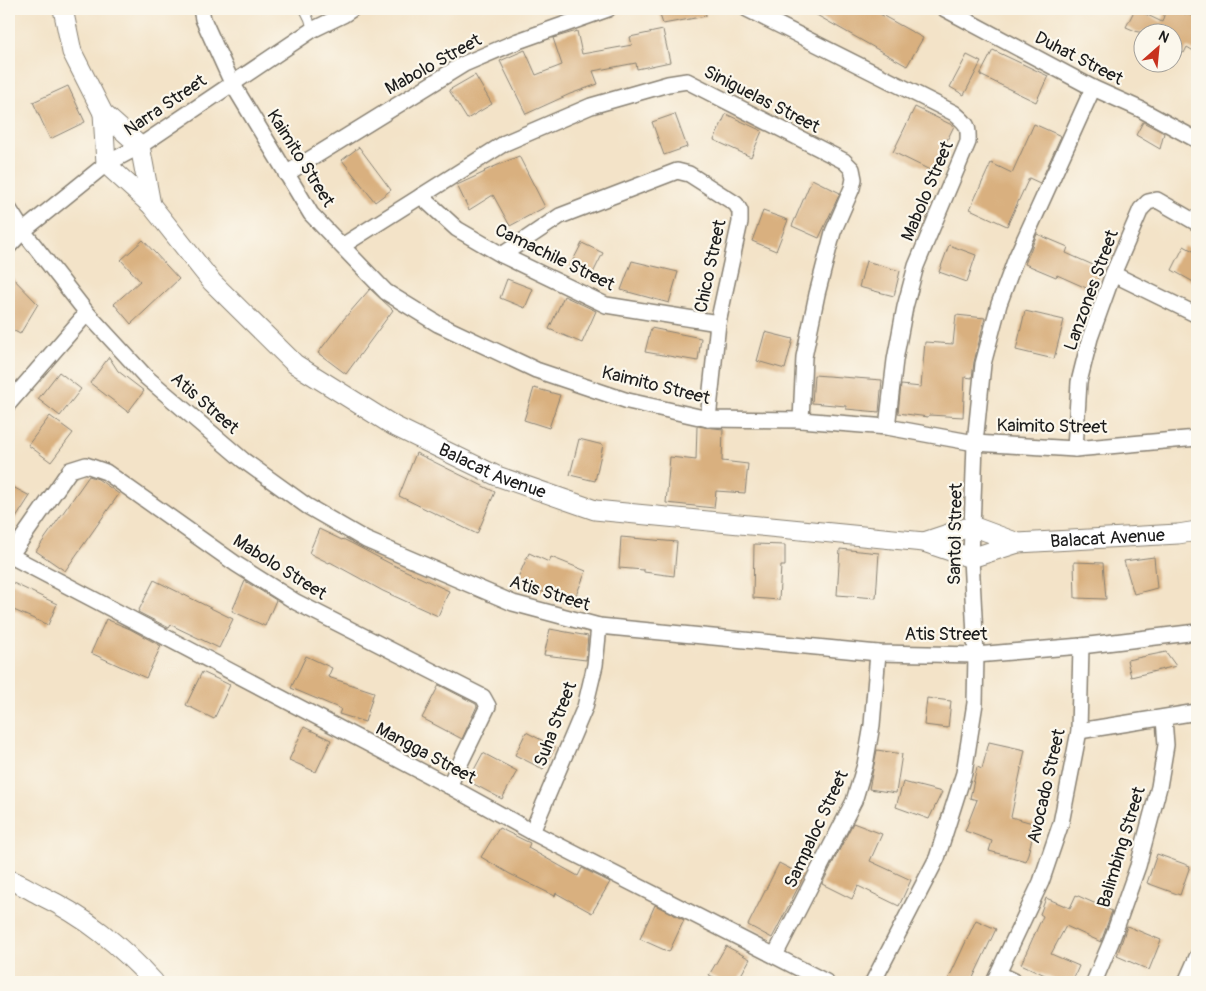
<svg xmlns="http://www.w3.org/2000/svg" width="1206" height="991" viewBox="0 0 1206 991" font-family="Pangolin,sans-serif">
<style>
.building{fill:#d9b07f}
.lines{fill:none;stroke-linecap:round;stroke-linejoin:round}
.service-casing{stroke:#888072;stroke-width:10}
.minor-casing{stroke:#888072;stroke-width:18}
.tertiary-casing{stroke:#888072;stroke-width:21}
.service{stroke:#fff;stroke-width:8}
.minor{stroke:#fff;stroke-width:15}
.tertiary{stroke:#fff;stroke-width:19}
.labels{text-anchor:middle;stroke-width:4.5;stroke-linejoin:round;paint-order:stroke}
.street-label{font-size:18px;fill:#1c1c1c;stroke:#fbf7ec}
</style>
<rect width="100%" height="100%" fill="#fbf7ec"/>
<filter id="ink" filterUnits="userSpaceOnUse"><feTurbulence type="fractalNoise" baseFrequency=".02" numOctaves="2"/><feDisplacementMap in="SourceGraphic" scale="10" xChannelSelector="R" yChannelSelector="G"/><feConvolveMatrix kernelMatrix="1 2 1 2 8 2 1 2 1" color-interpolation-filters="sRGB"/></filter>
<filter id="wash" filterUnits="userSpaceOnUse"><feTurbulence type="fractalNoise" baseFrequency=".0096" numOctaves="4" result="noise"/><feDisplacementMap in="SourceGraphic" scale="20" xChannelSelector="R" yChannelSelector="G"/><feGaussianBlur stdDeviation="1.12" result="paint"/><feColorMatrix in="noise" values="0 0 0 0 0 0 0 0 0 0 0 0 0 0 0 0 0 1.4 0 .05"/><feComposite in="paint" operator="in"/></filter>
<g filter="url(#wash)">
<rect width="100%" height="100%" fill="#f3e3c8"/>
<g id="blocks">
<g class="building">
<polygon points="658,9 705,9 706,16 663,24"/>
<polygon points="806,9 871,9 923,38 907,66"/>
<polygon points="1135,9 1162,22 1166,9 1197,17 1197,53 1187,47 1184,53 1174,48 1174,32 1138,32 1126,27"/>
<polygon points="663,30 670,62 637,69 636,63 593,71 598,84 570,94 526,114 500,61 525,50 536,75 562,65 553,38 577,31 582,54 632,45 630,37"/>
<polygon points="993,50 1048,76 1036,102 980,75"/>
<polygon points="967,55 981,62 964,95 950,87"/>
<polygon points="475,75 492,104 467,119 449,90"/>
<polygon points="68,86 85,122 50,139 33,102"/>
<polygon points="915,107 954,126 932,171 893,152"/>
<polygon points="675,114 687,147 664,155 652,122"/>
<polygon points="726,114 762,131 751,157 714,140"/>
<polygon points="1143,122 1164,133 1160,149 1136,135"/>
<polygon points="1034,124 1061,136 1040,183 1029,178 1007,226 970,209 991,163 1012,173"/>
<polygon points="359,147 391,190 375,202 342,160"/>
<polygon points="519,156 545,207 510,226 493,195 469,210 457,185 485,172 484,171"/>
<polygon points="812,179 840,193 819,238 792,226"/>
<polygon points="763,211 788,220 776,251 752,241"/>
<polygon points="1037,234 1068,247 1066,253 1102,269 1093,291 1057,275 1056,277 1025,264"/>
<polygon points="143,240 179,279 131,324 114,304 140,281 121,260"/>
<polygon points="582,243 603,253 590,279 569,268"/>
<polygon points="949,245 976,255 967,282 939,272"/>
<polygon points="1184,246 1197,253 1197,284 1172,270"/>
<polygon points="632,261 678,272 669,303 621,290"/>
<polygon points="866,261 900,271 894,296 859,287"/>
<polygon points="9,274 38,304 20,334 9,328"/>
<polygon points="507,279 533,289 525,308 500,298"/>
<polygon points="370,289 393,310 346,374 318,353 343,320"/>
<polygon points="564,296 596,311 582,343 549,329"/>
<polygon points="1025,311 1064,320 1054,359 1016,350"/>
<polygon points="956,315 985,318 974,362 972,378 965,377 963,417 929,415 928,417 898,413 901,385 921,387 925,342 953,344"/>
<polygon points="651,328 701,338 698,361 645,352"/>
<polygon points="765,332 793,339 785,369 757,361"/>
<polygon points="109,357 118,371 144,391 128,412 90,383"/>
<polygon points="59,372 81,389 60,416 38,399"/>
<polygon points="814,375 882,380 879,412 846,409 846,406 812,403"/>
<polygon points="534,388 560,395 549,428 524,420"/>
<polygon points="50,416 73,433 51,462 28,445"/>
<polygon points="697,426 723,429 722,461 748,464 745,493 716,491 714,508 666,503 670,457 696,460"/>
<polygon points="579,439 603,445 595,481 570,475"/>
<polygon points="416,453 495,492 477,534 399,496"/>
<polygon points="89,476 98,479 119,494 65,571 36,551"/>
<polygon points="9,485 30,496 9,529"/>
<polygon points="319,529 342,540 343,539 353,544 391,564 449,591 438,616 383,591 330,562 329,563 309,553"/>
<polygon points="621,537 677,542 674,576 644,572 644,570 619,568"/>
<polygon points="754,544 785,545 785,566 781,566 779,600 753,598"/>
<polygon points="840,549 879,553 876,598 837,595"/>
<polygon points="529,553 549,562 551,557 586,571 572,605 517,580"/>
<polygon points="1154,557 1157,588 1134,594 1124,561"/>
<polygon points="1074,562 1103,563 1106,599 1075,598"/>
<polygon points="154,580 233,619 219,648 171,625 169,628 138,612"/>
<polygon points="9,581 57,604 48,625 9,608"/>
<polygon points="245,581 276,600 265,626 232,611"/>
<polygon points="106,619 130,629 161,646 146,678 91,653"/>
<polygon points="550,629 588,636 586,660 544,655"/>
<polygon points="1166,652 1176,666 1131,677 1127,660"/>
<polygon points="306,656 332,668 328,677 374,692 365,722 339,714 341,709 291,688"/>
<polygon points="202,672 230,685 214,719 186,705"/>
<polygon points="439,685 476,704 477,706 462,739 422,718"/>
<polygon points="927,698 951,701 948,728 924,725"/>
<polygon points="304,727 331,740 316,772 289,760"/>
<polygon points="526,732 555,747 543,769 515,755"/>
<polygon points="989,742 1025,750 1011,817 1036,824 1026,861 989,851 992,841 965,831 977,800 970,798 977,767 982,769"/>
<polygon points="877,750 902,754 896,793 869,789"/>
<polygon points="483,753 517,771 502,799 468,781"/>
<polygon points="903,782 942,792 929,819 896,807"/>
<polygon points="853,823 882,834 870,861 911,880 899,906 858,886 852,899 822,884"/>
<polygon points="499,828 530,843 528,848 578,876 582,868 610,882 592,913 556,893 555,896 510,874 481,857"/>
<polygon points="1157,854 1190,866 1180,895 1147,883"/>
<polygon points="779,863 804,876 772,938 748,925"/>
<polygon points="1076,895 1112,911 1101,942 1066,926 1051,954 1079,966 1072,982 1060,982 1021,964 1043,916 1040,914 1046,898 1070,908"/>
<polygon points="655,905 684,920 669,952 640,939"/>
<polygon points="976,920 996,929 971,982 947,982"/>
<polygon points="1127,926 1161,940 1149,970 1117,956"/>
<polygon points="726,946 750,959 737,982 725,982 709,975"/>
</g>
</g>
</g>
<g filter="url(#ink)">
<use href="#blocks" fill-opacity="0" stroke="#888072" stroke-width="1"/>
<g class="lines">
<g class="service-casing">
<polyline id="service" points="304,9 309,19 312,30"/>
</g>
<g class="minor-casing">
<g id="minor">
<polyline points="201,9 203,19 232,83 311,214 386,292 438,324 536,370 628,401 708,419 801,420 887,427 975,443 1075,449 1197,438"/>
<path d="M 747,9 L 954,113 C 967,124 969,125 968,142 L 916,266 L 905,307 L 895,360 L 887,427"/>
<polyline points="945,9 1093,88 1140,109 1197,140"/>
<polyline points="286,174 464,64 518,41 608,9"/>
<polyline points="421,196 457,229 502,255 606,305 718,323"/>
<polyline points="9,209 23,231 87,313 146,377 243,460 307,506 366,540 513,603 599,626 878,653 976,655 1081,646 1197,632"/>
<polyline points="9,246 23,231 106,164 140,146 312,30 343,15 352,9"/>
<polyline points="342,246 505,143 591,106 668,84 687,81 844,161 852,169 854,179 852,188 833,232 817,294 804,357 801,420"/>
<polyline points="502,255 560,216 677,171 689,174 736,204 740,211 740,222 718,323 708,419"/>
<polyline points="1113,274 1197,315"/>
<polyline points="9,403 87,313"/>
<polyline points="1075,449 1079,382 1090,338 1113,274 1141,209 1148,202 1157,200 1197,223"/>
<polyline points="9,555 449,786 532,832 826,982"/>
<polyline points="10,556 70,470 86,465 106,472 236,564 296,602 483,697 488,706 449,786"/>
<polyline points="1079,731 1197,712"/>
<polyline points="532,832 585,707 595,665 599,626"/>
<polyline points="775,955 854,801 865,765 872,725 878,653"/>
<polyline points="999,974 1016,982"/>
<polyline points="873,982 937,858 964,773 975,703 976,655 971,558 975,443 983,364 999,304 1016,258 1093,88"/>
<polyline points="994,982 1041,882 1061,823 1079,731 1081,646"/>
<polyline points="1094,982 1111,942 1138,866 1159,787 1166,745 1164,719"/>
<polyline points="1186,982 1197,957"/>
</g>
</g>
<g class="tertiary-casing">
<g id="tertiary">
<polyline points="63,9 72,52 103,113 140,146 151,205"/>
<path id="s1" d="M 103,113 L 106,164 L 151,205 L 212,282 L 295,364 L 394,426 L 497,476 L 595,510 L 924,542 L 971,558 L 1018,543 L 1178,534 L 1197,531"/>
<polyline points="924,542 972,526 1018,543"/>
<path d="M 9,880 C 20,883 30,890 40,895 C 86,917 120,945 154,982"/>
</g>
</g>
<use href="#service" class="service"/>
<use href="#minor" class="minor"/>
<use href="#tertiary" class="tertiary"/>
</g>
</g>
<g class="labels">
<g class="street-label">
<text transform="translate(1079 58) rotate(27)" y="6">Duhat Street</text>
<text transform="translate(433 64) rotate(-29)" y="6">Mabolo Street</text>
<text transform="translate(762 99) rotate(27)" y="6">Siniguelas Street</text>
<text transform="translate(165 105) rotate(-34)" y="6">Narra Street</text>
<text transform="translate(301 158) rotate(58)" y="6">Kaimito Street</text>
<text transform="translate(927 191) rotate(-67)" y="6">Mabolo Street</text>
<text transform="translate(555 257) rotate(26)" y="6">Camachile Street</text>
<text transform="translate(710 266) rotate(-78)" y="6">Chico Street</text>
<text transform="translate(1091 290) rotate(-70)" y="6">Lanzones Street</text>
<text transform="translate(656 385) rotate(14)" y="6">Kaimito Street</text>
<text transform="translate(205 403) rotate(41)" y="6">Atis Street</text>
<text transform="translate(1052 426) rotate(1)" y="6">Kaimito Street</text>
<text dy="6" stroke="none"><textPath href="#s1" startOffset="552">Balacat Avenue</textPath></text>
<text transform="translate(955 534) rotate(-89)" y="6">Santol Street</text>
<text dy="6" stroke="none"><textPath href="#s1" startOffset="1181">Balacat Avenue</textPath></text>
<text transform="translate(280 567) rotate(32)" y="6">Mabolo Street</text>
<text transform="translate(550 593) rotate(17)" y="6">Atis Street</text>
<text x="946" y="640">Atis Street</text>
<text transform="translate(555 724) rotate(-69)" y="6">Suha Street</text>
<text transform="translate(426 753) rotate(28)" y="6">Mangga Street</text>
<text transform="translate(1046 786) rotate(-77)" y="6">Avocado Street</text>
<text transform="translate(816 829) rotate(-65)" y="6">Sampaloc Street</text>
<text transform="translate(1121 847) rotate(-73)" y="6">Balimbing Street</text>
</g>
</g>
<rect width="1206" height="991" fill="none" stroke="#fbf7ec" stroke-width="30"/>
<g transform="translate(1158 48) rotate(27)"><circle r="24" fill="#fbf7ec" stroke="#a29f99"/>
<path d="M0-4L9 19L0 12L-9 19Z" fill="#c8321e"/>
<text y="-8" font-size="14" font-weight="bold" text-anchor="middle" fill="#1c1c1c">N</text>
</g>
</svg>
